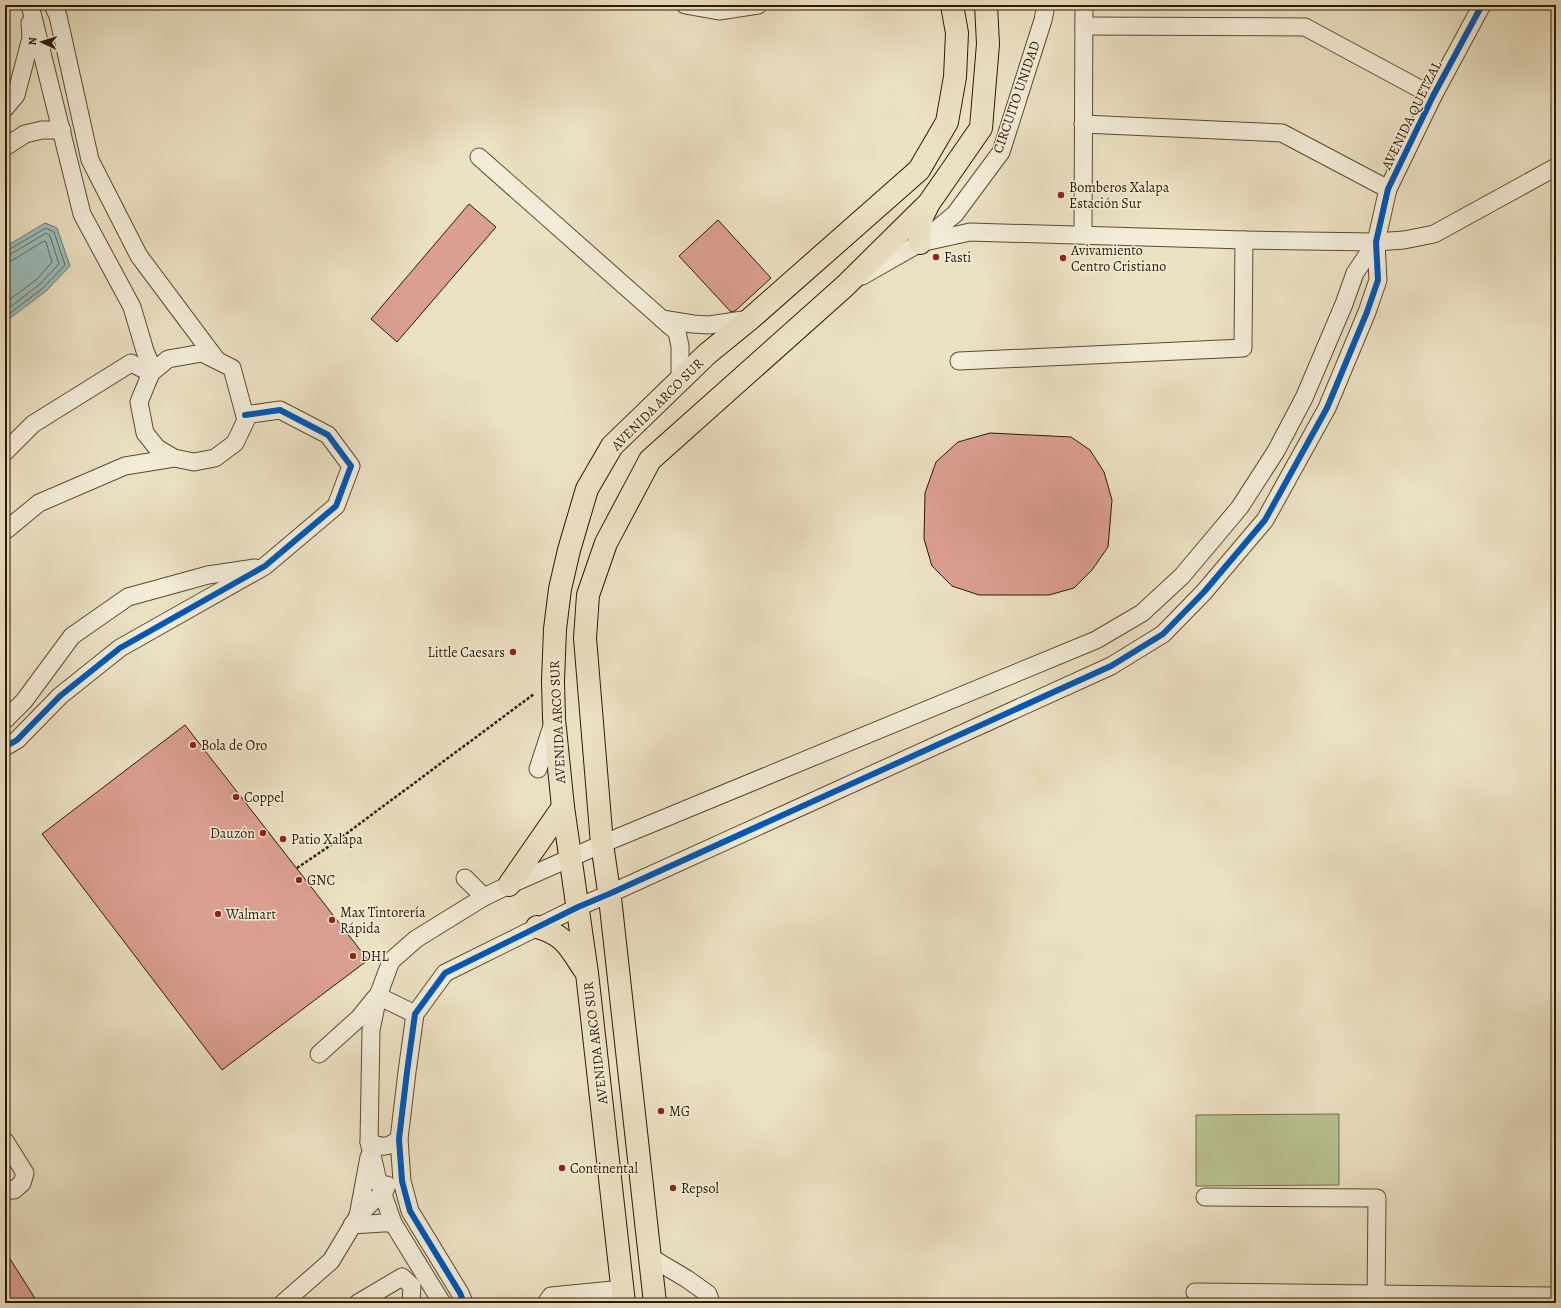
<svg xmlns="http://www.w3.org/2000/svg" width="1561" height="1308" viewBox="0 0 1561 1308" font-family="Alegreya,serif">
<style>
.green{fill:#b9c292;stroke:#746e49}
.water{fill:#9abcbb;stroke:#6f7b70}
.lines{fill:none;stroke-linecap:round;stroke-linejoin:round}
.shore{stroke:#646a5e;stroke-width:1}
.building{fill:#db9f92;stroke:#2e1900}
.minor-casing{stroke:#5d4b31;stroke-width:19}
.major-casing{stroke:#2e1900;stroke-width:24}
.path{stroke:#2e1900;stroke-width:2.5;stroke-dasharray:3 2;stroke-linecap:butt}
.minor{stroke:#f2ecd8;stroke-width:17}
.major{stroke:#ebe1c3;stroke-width:22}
.cycleway-casing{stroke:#f2ecd8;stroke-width:8}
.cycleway{stroke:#0057b8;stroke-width:6}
.poi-dot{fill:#8f2418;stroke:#f2ecd8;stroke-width:1.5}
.labels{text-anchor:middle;stroke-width:3;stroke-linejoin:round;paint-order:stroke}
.street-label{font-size:14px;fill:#2e1900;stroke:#f2ecd8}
.poi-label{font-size:14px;fill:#2e1900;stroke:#f2ecd8;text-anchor:start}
</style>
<rect width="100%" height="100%" fill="#ebe1c3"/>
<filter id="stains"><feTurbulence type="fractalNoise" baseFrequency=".005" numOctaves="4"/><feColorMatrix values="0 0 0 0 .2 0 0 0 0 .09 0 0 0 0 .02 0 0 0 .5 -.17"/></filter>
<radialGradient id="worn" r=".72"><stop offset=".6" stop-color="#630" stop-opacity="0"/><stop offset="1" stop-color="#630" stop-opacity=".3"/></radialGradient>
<polygon class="green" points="1339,1114 1339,1185 1196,1186 1196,1115"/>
<polygon class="water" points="45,223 57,228 70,266 46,291 5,322 5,247"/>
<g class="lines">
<g class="shore">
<polyline points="5,250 8,250 46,228 54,232 65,265 43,288 5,317"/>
<polyline points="5,255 11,254 46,233 50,236 59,264 40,284 5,311"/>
<polyline points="5,261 13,260 44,241 46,242 52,262 36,280 5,303"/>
</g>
</g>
<g class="building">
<polygon points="469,204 496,227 397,342 371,319"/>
<polygon points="718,220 771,278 735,311 731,312 679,256"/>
<polygon points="990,433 1071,437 1090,450 1104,472 1112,500 1108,547 1092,570 1074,588 1049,595 979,595 952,586 932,566 924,539 925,493 936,462 958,442"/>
<polygon points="185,725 368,960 222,1070 42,834"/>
<polygon points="5,1251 38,1303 5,1303"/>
</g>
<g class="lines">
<g class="minor-casing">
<g id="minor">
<polyline points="30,5 82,214 132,307 145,351 153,370"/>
<polyline points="53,5 58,16 90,160 139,256 216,359"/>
<polyline points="685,5 719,11 758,5"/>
<polyline points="1084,26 1305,27 1433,96"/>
<polyline points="5,108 16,95 31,38 30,23"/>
<polyline points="1083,124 1282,133 1388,189"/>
<polyline points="5,147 25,134 42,130 62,130"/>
<polyline points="479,157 662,319"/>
<polyline points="1083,234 1084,5"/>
<polyline points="920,243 970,232 1244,240 1376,242 1404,240 1434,234 1556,167"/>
<polyline points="862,276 920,243 955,214 1001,152 1043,20 1046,5"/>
<polyline points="959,361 1243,348 1244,240"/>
<polyline points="680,381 680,346 677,332 662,319 693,324 709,325 750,319"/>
<polyline points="5,452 33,424 131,363 151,373"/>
<polyline points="5,531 39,503 125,466 174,458 194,462 215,458 235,443 246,420 232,368 202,353 168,359 151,373 139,402 145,433 157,448 174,458"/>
<polyline points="5,720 24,701 72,636 128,597 208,575 255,568"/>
<polyline points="5,747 17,740 60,696 120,648 265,566 336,506 351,466 328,435 280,410 245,415"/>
<polyline points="538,769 553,723"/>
<polyline points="465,878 484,897"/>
<polyline points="378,996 415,1014"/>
<polyline points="319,1054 359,1018 376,997"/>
<polyline points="5,1141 25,1173 22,1183 14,1190 5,1190"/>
<path d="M 369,1142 C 382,1148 388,1148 399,1139"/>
<polyline points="1205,1197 1377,1198 1376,1303"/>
<polyline points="358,1216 369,1157"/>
<polyline points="352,1225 383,1223 393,1223"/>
<polyline points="650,1257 687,1279 708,1294 711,1303"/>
<polyline points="1195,1292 1556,1296"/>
<polyline points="283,1303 331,1261 358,1216 375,1199 383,1195 387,1185"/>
<polyline points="358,1303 402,1277 412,1286 411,1303"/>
<polyline points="442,1303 393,1223 377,1177 369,1142 371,1030 378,996 391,961 416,939 484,897 509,885 602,844 1096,640 1142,613 1182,576 1240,507 1276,451 1304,398 1344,304 1355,273 1376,242"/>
<polyline points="464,1303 460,1293 410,1211 402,1181 399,1139 407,1072 415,1014 445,973 578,907 609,894 1111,666 1163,634 1204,592 1265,520 1327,408 1367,312 1378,280 1376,242 1388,189 1433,96 1482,5"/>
<polyline points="546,1303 551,1296 623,1289"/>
</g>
</g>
<g class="major-casing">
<g id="major">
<path d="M 920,243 C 917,229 920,220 927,207"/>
<polyline points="509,885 563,807"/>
<path d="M 537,927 C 565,935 569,947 584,969"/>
<polyline points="624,1303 587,973 563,807 554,719 553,681 555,629 560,589 569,550 587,489 612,446 707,354 750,319 919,170 947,122 955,77 957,33 952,5"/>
<polyline points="655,1303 610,898 602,844 585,638 588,595 606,543 650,460 845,286 929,203 981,128 988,44 986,5"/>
</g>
</g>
<polyline class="path" points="297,868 331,845 534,694"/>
<use href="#minor" class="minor"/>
<use href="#major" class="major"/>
<g class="cycleway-casing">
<g id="cycleway">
<polyline points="5,747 17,740 60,696 120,648 265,566 336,506 351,466 328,435 280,410 245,415"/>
<polyline points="464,1303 460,1293 410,1211 402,1181 399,1139 407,1072 415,1014 445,973 578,907 609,894 1111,666 1163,634 1204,592 1265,520 1327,408 1367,312 1378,280 1376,242 1388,189 1433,96 1482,5"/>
</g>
</g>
<use href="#cycleway" class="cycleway"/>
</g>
<g class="poi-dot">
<circle cx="1061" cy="195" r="4"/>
<circle cx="936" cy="257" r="4"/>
<circle cx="1063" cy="258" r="4"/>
<circle cx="513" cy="652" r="4"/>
<circle cx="193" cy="745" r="4"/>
<circle cx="236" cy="797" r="4"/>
<circle cx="263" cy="833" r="4"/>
<circle cx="283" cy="839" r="4"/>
<circle cx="299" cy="880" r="4"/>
<circle cx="218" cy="914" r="4"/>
<circle cx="332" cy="920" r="4"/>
<circle cx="353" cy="956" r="4"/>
<circle cx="661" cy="1111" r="4"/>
<circle cx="562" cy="1168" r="4"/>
<circle cx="673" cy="1188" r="4"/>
</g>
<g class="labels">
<g class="street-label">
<text transform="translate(1016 97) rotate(-71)" y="5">CIRCUITO UNIDAD</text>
<text transform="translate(1411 115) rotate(-64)" y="5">AVENIDA QUETZAL</text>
<text transform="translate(657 404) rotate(-45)" y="5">AVENIDA ARCO SUR</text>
<text transform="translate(557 722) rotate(-93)" y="5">AVENIDA ARCO SUR</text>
<text transform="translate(595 1043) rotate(-97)" y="5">AVENIDA ARCO SUR</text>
</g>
<g class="poi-label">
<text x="1069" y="192">Bomberos Xalapa<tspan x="1069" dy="16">Estación Sur</tspan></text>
<text x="1071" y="255">Avivamiento<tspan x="1071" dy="16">Centro Cristiano</tspan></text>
<text x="944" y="262">Fasti</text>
<text x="505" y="657" text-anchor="end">Little Caesars</text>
<text x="201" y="750">Bola de Oro</text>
<text x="244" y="802">Coppel</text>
<text x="255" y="838" text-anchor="end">Dauzón</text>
<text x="291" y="844">Patio Xalapa</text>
<text x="307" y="885">GNC</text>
<text x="340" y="917">Max Tintorería<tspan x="340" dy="16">Rápida</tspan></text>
<text x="226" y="919">Walmart</text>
<text x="361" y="961">DHL</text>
<text x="669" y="1116">MG</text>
<text x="570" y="1173">Continental</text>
<text x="681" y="1193">Repsol</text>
</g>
</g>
<rect width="1561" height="1308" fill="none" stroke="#ebe1c3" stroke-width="20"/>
<rect x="6" y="6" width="1549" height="1296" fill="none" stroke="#2e1900" stroke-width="2"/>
<rect x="10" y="10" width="1541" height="1288" fill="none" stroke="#2e1900"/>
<g transform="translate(42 42) rotate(274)" stroke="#f2ecd8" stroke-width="3" paint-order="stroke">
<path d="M0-3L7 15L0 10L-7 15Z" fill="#2e1900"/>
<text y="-6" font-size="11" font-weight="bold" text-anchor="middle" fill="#2e1900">N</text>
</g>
<rect width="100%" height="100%" filter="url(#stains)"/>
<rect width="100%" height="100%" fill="url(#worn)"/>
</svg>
